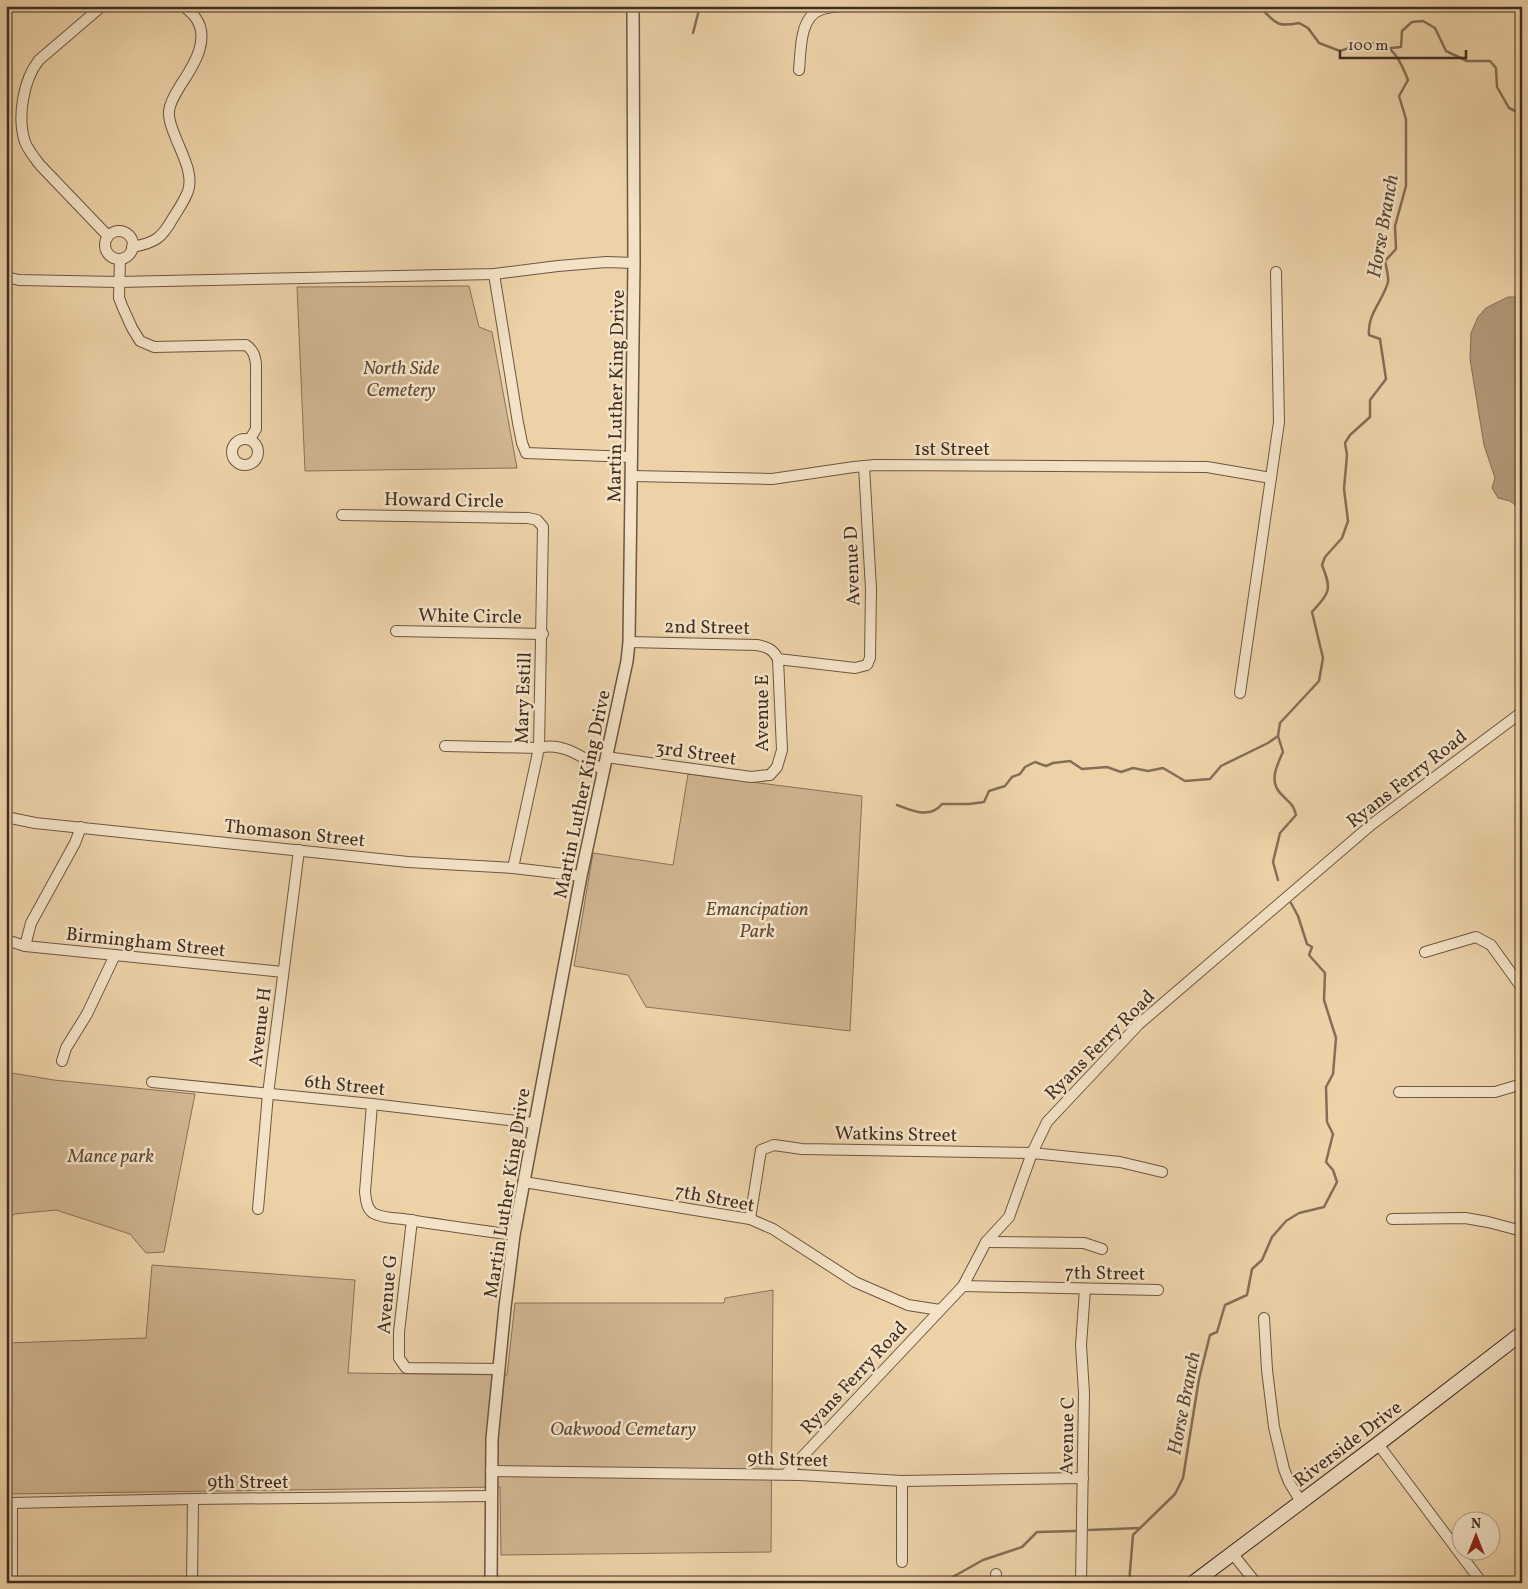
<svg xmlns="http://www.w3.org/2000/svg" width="1528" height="1589" viewBox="0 0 1528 1589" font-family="Vollkorn,serif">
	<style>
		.green { fill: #d0b691; stroke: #887258 }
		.water { fill: #b29a7a; stroke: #846f56 }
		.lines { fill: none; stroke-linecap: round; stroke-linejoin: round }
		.stream { stroke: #846f56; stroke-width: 2.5 }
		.minor-casing { stroke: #6b5742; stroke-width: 12 }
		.tertiary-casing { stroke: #6b5742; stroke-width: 14 }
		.secondary-casing { stroke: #402e20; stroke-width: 16 }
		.minor { stroke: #f3e2c6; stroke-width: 10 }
		.tertiary { stroke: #f3e2c6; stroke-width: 11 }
		.secondary { stroke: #f3e2c6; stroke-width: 14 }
		.labels { text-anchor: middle; stroke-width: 5; stroke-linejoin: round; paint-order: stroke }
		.park-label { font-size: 19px; font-style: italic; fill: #5d4937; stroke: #f3e2c6 }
		.street-label { font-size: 19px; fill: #402e20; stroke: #f3e2c6 }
		.water-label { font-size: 20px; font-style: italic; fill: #5c4936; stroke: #f3e2c6 }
	</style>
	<rect width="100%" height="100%" fill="#edd2a8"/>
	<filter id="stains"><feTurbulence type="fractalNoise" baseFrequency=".004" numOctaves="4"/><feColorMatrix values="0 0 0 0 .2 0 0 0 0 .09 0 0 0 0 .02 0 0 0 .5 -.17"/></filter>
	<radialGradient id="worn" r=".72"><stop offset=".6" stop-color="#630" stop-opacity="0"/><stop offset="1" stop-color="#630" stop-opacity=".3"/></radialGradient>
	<!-- green -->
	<g class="green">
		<polygon points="469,286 479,327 492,332 517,468 305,471 297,287"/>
		<polygon points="688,774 862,796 850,1031 646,1007 628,975 574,966 593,853 673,865"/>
		<polygon points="6,1072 54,1080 195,1094 164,1252 146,1253 130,1234 56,1210 14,1214 6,1226"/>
		<polygon points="152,1265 355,1280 348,1373 507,1375 515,1303 724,1303 725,1298 773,1290 771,1552 501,1555 500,1487 6,1494 7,1343 146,1338"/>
	</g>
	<!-- water -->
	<polygon class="water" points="1508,297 1522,297 1522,510 1510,501 1498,498 1492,488 1495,478 1484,445 1470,359 1471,333 1478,317 1486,308"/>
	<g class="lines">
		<!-- stream -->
		<g class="stream">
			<polyline points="1236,6 1241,6"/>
			<path d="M1258,6C1276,21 1273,28 1299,23L1308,28L1319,43L1340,51C1380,37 1392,39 1408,80L1399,96L1406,119V186L1395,226L1396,249L1385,261C1386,267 1389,276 1388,282C1383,301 1367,314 1369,335L1380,339L1386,379L1370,400V417L1350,435L1345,443L1347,455L1344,489L1348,521L1342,538L1325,557L1322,565C1332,590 1330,592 1312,612L1323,658L1319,681L1280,723L1278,736L1283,752C1276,767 1268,783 1283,796C1291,804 1293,804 1296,815L1280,833L1273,862L1278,880"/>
			<polyline points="693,33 700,6"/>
			<polyline points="1391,48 1401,47 1402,31 1412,22 1423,21 1435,28 1446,51 1467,61 1490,61 1496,68 1497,87 1509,108 1522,114"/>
			<path d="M897,805C912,811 930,819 942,804H969L984,802L989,791L1005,786L1012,777L1020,774L1025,767L1035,762L1046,766L1053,763L1070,761L1082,769L1107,767L1121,772L1133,768L1148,771L1163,768L1185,781L1210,779L1221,766L1268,743L1278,736"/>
			<polyline points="1089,1530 1140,1528"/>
			<polyline points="942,1583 983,1560 1022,1547 1037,1532 1075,1531"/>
			<polyline points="1129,1583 1133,1535 1175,1494 1183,1478 1199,1379 1210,1335 1217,1332 1225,1305 1247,1295 1252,1269 1262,1260 1272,1237 1286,1221 1299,1213 1324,1207 1337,1182 1333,1170 1326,1162 1333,1134 1327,1122 1326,1087 1333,1074 1336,1038 1324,1000 1325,973 1309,955 1312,947 1307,944 1298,916 1291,903"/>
		</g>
		<defs>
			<g id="minor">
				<path d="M102,6L39,60C23,80 17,118 25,142C28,150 34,157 40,165L108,236"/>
				<path d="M799,70C801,52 799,18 820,10C828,7 836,7 844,6"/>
				<circle cx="119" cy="245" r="14"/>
				<path d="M132,247C155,243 162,238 173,218C178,210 185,200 188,191C194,174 181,152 175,136C172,128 168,120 169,111C170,101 177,91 182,83C194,65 211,38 195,17C192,13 187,9 183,6"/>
				<path d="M120,259L119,298L123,308L132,328L140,341L154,347L246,345C253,350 255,355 256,364V429L250,439"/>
				<polyline points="494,274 518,423 522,443 526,453 632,457"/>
				<polyline points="6,277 19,280 118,282 494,274 558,266 606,262 634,263"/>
				<circle cx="245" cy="452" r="13"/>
				<polyline points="632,476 772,479 854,467 875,465 1207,467 1271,478"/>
				<polyline points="342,515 528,518 537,520 543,527 539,748 513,868"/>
				<polyline points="396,631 543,634"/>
				<path d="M629,642L757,645C767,647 773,649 778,659L855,668L867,665L870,658L871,589L864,466"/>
				<polyline points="1240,693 1279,422 1276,272"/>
				<path d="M445,746L539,748C562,741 584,758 603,770"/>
				<polyline points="606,757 751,777 770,775 777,767 782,750 778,659"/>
				<polyline points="6,817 35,823 408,862 513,868 581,876"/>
				<polyline points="6,940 25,946 45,948 283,972"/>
				<polyline points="25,946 31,923 75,843 81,827"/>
				<polyline points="1425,952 1476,937 1491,945 1522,988"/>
				<polyline points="62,1061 66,1048 87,1014 115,955"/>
				<polyline points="152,1082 372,1104 534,1123"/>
				<polyline points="1399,1092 1495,1092 1522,1084"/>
				<path d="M372,1104L365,1192C366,1199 366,1208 373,1213C381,1218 394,1218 403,1219C440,1225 477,1230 514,1235"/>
				<polyline points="524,1182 750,1219 773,1229 855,1282 908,1305 940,1310"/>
				<polyline points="258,1209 268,1094 299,850"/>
				<polyline points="750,1219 761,1150 774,1145 802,1149 1032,1153 1120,1162 1162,1172"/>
				<polyline points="1392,1219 1465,1218 1488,1222 1522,1231"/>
				<polyline points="412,1220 399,1332 399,1358 406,1368 499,1369"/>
				<polyline points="986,1242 1084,1243 1102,1249"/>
				<polyline points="1522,1250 1522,1261"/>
				<polyline points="963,1286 1158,1290"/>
				<polyline points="1264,1318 1267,1370 1274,1427 1284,1469 1289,1482 1301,1502"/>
				<polyline points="1378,1444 1482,1583"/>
				<polyline points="491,1471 800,1475 902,1481 1083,1478"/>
				<polyline points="786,1474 963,1286 986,1242 1009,1217 1032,1153 1047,1122 1139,1024 1371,825 1522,712"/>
				<polyline points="6,1500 12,1503 193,1499 491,1496"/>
				<polyline points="1232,1553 1256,1583"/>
				<polyline points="902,1562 902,1481"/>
				<polyline points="996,1574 996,1583"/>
				<polyline points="12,1583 12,1503"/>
				<polyline points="192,1583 193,1499"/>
				<polyline points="1081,1583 1084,1393 1081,1345 1085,1289"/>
			</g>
			<polyline id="tertiary" points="491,1583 492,1439 505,1307 514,1235 581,876 627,661 629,642 634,263 633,6"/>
			<polyline id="secondary" points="1193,1583 1378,1444 1522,1333"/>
		</defs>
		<!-- minor casing -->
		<use href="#minor" class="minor-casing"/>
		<!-- tertiary casing -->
		<use href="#tertiary" class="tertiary-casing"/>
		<!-- secondary casing -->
		<use href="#secondary" class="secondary-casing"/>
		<!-- minor -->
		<use href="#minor" class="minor"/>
		<!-- tertiary -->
		<use href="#tertiary" class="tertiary"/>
		<!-- secondary -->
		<use href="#secondary" class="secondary"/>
	</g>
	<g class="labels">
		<!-- park labels -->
		<g class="park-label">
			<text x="401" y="374">North Side<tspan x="401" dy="22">Cemetery</tspan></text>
			<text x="757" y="915">Emancipation<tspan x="757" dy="22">Park</tspan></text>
			<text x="111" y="1162">Mance park</text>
			<text x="623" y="1435">Oakwood Cemetary</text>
		</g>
		<!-- street labels -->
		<g class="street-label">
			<text transform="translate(615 396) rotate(-89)" y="7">Martin Luther King Drive</text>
			<text x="952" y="455">1st Street</text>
			<text transform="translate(444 499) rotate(1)" y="7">Howard Circle</text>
			<text transform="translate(851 566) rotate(-92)" y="7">Avenue D</text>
			<text transform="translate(470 615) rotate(1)" y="7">White Circle</text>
			<text transform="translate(707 626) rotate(1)" y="7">2nd Street</text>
			<text transform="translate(522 698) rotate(-88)" y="7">Mary Estill</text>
			<text transform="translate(761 713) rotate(-90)" y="7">Avenue E</text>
			<text transform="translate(696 752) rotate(8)" y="7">3rd Street</text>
			<text transform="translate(1406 778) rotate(-38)" y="7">Ryans Ferry Road</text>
			<text transform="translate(581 794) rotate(-78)" y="7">Martin Luther King Drive</text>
			<text transform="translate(295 832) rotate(6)" y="7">Thomason Street</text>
			<text transform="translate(146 941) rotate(6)" y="7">Birmingham Street</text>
			<text transform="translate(259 1027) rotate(-83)" y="7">Avenue H</text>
			<text transform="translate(1099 1044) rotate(-45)" y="7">Ryans Ferry Road</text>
			<text transform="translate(345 1084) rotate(6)" y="7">6th Street</text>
			<text transform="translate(896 1133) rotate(1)" y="7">Watkins Street</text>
			<text transform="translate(506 1193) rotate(-81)" y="7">Martin Luther King Drive</text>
			<text transform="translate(715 1197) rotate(11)" y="7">7th Street</text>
			<text transform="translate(1105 1272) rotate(1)" y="7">7th Street</text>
			<text transform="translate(386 1294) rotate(-85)" y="7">Avenue G</text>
			<text transform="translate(853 1377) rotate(-47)" y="7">Ryans Ferry Road</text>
			<text transform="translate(1066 1436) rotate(-89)" y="7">Avenue C</text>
			<text transform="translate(1347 1443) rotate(-37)" y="7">Riverside Drive</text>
			<text transform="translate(788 1458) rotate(2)" y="7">9th Street</text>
			<text x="248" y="1488">9th Street</text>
		</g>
		<!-- water labels -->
		<g class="water-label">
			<text transform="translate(1382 226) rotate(-80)" y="7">Horse Branch</text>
			<text transform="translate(1183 1403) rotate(-79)" y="7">Horse Branch</text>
		</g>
	</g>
	<!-- margin -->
	<rect width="1528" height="1589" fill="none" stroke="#edd2a8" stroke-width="25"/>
	<rect x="8" y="8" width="1513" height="1574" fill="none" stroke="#402e20" stroke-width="2.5"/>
	<rect x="12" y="12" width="1503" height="1564" fill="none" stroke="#402e20"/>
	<!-- north arrow -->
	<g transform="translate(1476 1536)"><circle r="24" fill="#f3e2c6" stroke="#ab9a84"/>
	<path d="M0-4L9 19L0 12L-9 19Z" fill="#8f2418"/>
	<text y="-8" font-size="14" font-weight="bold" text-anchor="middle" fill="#402e20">N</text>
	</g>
	<!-- scale -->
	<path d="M1340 50v8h126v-8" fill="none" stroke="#402e20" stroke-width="2.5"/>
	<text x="1348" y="50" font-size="15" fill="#402e20" stroke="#f3e2c6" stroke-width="4" paint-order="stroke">100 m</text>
	<rect width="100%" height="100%" filter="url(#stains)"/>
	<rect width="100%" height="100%" fill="url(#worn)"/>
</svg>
